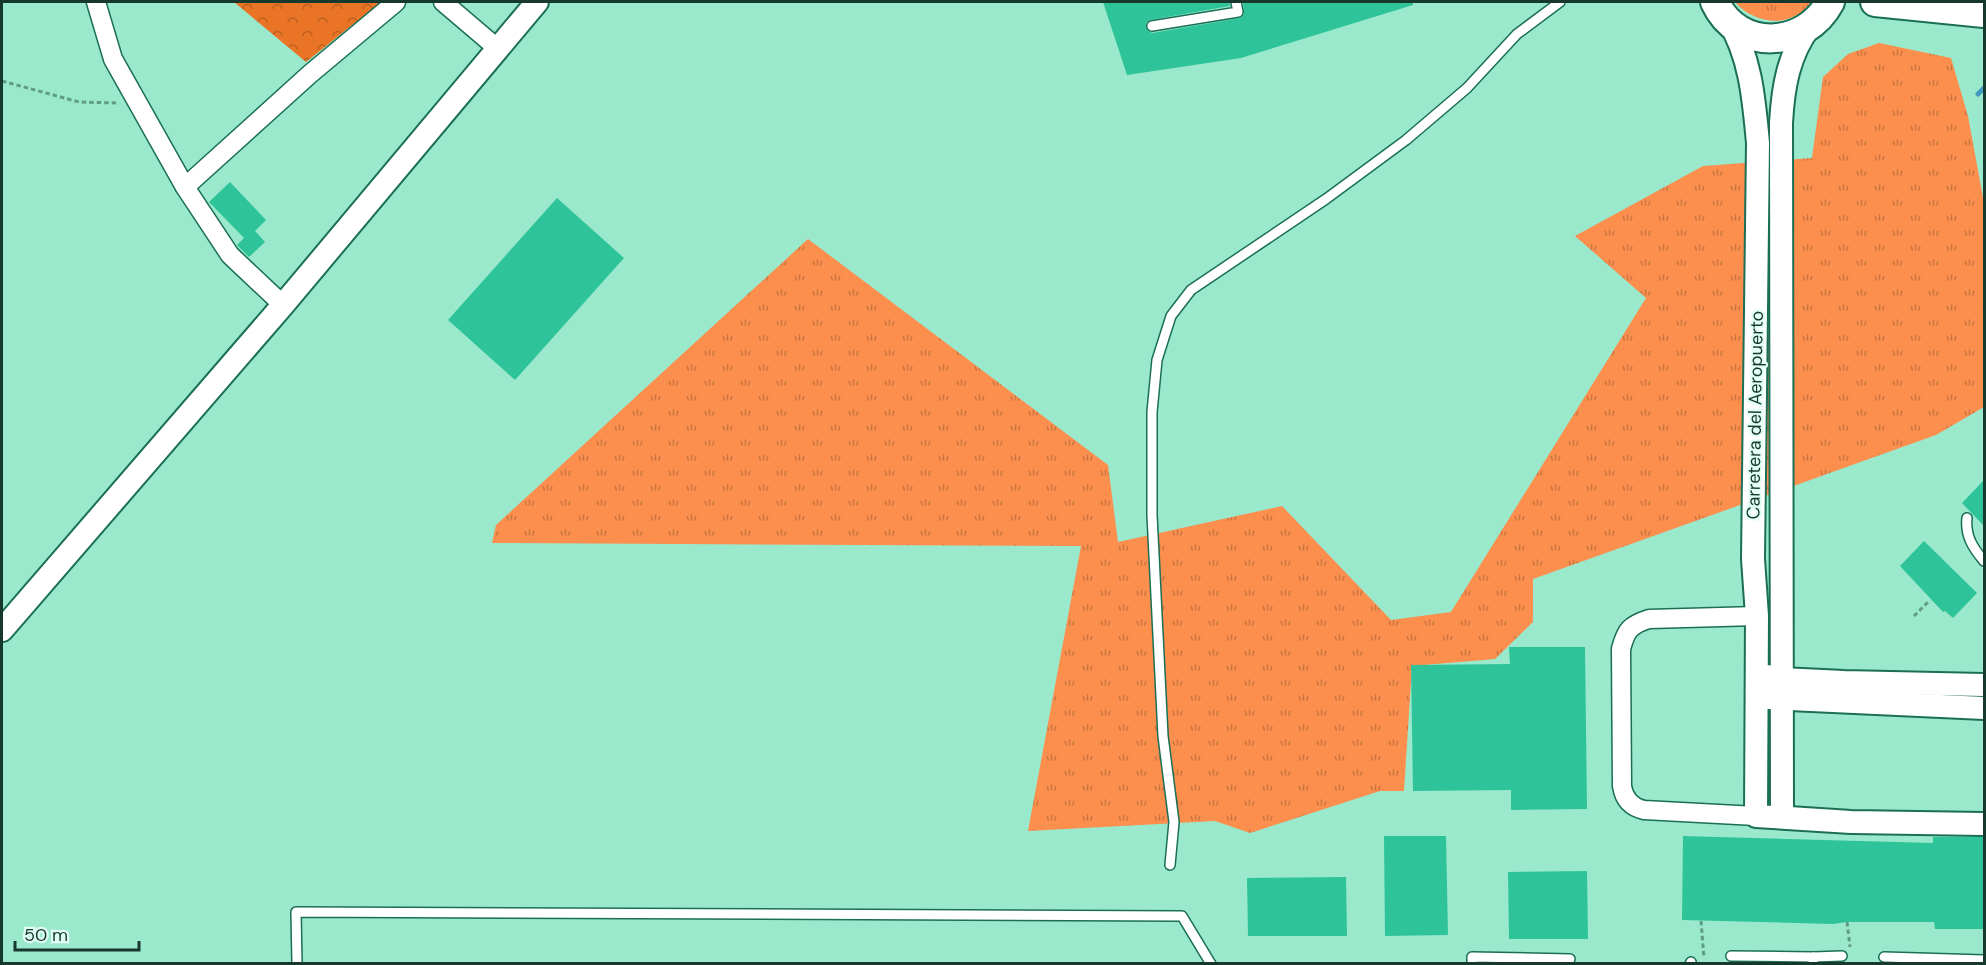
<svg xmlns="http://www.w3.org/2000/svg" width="1986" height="965" viewBox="0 0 1986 965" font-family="'DM Sans',sans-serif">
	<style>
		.grass { fill: url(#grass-tufts) }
		.forest { fill: url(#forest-crowns) }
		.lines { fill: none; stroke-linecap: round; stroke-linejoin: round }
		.stream { stroke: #419bc1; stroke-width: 5 }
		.building { fill: #2fc39a }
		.service-casing { stroke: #1a6f56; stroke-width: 12 }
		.minor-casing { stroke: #1a6f56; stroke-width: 21 }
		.tertiary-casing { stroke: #1a6f56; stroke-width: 26 }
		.primary-casing { stroke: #1a6f56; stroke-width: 32 }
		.path { stroke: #619c86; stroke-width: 3; stroke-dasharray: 4.5 3; stroke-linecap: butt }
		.service { stroke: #fff; stroke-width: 9 }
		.minor { stroke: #fff; stroke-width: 18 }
		.tertiary { stroke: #fff; stroke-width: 22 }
		.primary { stroke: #fff; stroke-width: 28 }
		.labels { text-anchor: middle; stroke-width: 4.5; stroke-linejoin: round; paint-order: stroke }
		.street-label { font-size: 18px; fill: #17382d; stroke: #e1fff3 }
	</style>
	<defs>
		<pattern id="grass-tufts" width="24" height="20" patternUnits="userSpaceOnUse" patternTransform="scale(1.5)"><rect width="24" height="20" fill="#fc8e4e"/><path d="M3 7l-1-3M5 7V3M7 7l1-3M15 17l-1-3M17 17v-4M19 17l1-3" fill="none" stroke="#cb7541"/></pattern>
		<pattern id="forest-crowns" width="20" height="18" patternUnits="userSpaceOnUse" patternTransform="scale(1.5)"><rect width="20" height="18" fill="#ea7425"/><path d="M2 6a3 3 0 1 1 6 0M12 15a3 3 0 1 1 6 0" fill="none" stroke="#bd6020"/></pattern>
	</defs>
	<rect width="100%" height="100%" fill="#9ae9cc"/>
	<!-- grass -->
	<g class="grass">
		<path d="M1735,2H1811C1792,29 1755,25 1735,2Z"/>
		<polygon points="1879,43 1951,58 1968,116 1984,203 1984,407 1936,435 1533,579 1533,622 1495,659 1412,666 1404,791 1380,791 1250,833 1215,821 1028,831 1081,546 492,543 496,525 808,239 1108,465 1118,542 1282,506 1391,620 1451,612 1646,298 1575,236 1703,166 1812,158 1823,77 1848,54"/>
	</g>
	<!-- forest -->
	<polygon class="forest" points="234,2 381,2 306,62"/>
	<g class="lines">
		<!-- stream -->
		<polyline class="stream" points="1978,94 1984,88"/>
	</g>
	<!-- building -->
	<g class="building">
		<polygon points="1103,2 1229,2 1230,6 1150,20 1146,23 1146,28 1152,33 1240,18 1244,14 1243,2 1413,2 1413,5 1241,58 1127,75"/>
		<polygon points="230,182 266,220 255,231 265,242 249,257 237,245 244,238 209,202"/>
		<polygon points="557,198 624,258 515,380 448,320"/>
		<polygon points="1984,480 1984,526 1962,503"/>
		<polygon points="1924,541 1977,593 1953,618 1945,611 1943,612 1900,566"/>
		<polygon points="1509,647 1585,647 1587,809 1511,810 1511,790 1413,791 1411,665 1510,664"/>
		<polygon points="1384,836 1446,836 1448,935 1385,936"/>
		<polygon points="1683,836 1933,843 1933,837 1984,837 1984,929 1935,929 1934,922 1847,922 1833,924 1682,920"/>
		<polygon points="1587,871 1588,939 1509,939 1508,872"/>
		<polygon points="1346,877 1347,936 1248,936 1247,878"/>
	</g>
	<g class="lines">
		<defs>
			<g id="service">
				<polyline points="1152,26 1238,12 1236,2"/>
				<path d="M1967,518C1965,536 1973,548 1984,561"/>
				<polyline points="1170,865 1174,822 1163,736 1152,515 1152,412 1157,360 1171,316 1191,290 1326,199 1406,140 1467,88 1517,34 1560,2"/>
				<polyline points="1731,956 1813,957 1813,964"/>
				<polyline points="1813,957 1842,956"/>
				<polyline points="1884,957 1984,960"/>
				<polyline points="297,964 296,912 1182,916 1211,964"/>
				<polyline points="1472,964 1472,957 1570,959"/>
				<polyline points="1690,964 1691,962"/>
			</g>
			<g id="minor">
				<polyline points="96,2 113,59 185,187 230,255 283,305"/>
				<polyline points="443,2 497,48"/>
				<polyline points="185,187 310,74 396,2"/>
				<path d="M1756,816L1644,810C1631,807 1624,799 1622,786L1621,649C1626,630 1630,625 1649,619L1757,616"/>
			</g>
			<g id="tertiary">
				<path d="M1728,20C1751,57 1754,101 1758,143L1753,559L1757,616L1756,816L1851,822L1984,824"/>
				<polyline points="2,630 283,305 537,2"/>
				<polyline points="1767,676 1781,679 1844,682 1984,685"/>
				<polyline points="1768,698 1984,708"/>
				<path d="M1782,817L1781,123C1783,88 1788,55 1810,26"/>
			</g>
			<g id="primary">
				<path d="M1715,2C1738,52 1805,49 1830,2"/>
				<polyline points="1875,2 1984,13"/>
			</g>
		</defs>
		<!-- service casing -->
		<use href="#service" class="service-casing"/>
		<!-- minor casing -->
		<use href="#minor" class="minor-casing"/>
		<!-- tertiary casing -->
		<use href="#tertiary" class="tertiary-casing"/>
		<!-- primary casing -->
		<use href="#primary" class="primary-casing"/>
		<!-- path -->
		<g class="path">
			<polyline points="2,81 79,102 118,103"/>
			<polyline points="1914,616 1930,600"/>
			<polyline points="1701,921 1704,958"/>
			<polyline points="1847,922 1850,947"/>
		</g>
		<!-- service -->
		<use href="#service" class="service"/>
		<!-- minor -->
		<use href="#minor" class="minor"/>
		<!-- tertiary -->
		<use href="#tertiary" class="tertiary"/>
		<!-- primary -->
		<use href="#primary" class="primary"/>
	</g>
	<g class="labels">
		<!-- street labels -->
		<g class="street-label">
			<text transform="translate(1755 415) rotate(-89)" y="6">Carretera del Aeropuerto</text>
		</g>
	</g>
	<!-- border -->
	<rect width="1986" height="965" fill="none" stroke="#17382d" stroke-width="6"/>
	<!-- scale -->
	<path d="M15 941v9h124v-9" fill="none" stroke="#17382d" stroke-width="3"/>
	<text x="24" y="941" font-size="18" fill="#17382d" stroke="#e1fff3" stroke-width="4.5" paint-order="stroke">50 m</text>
</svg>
